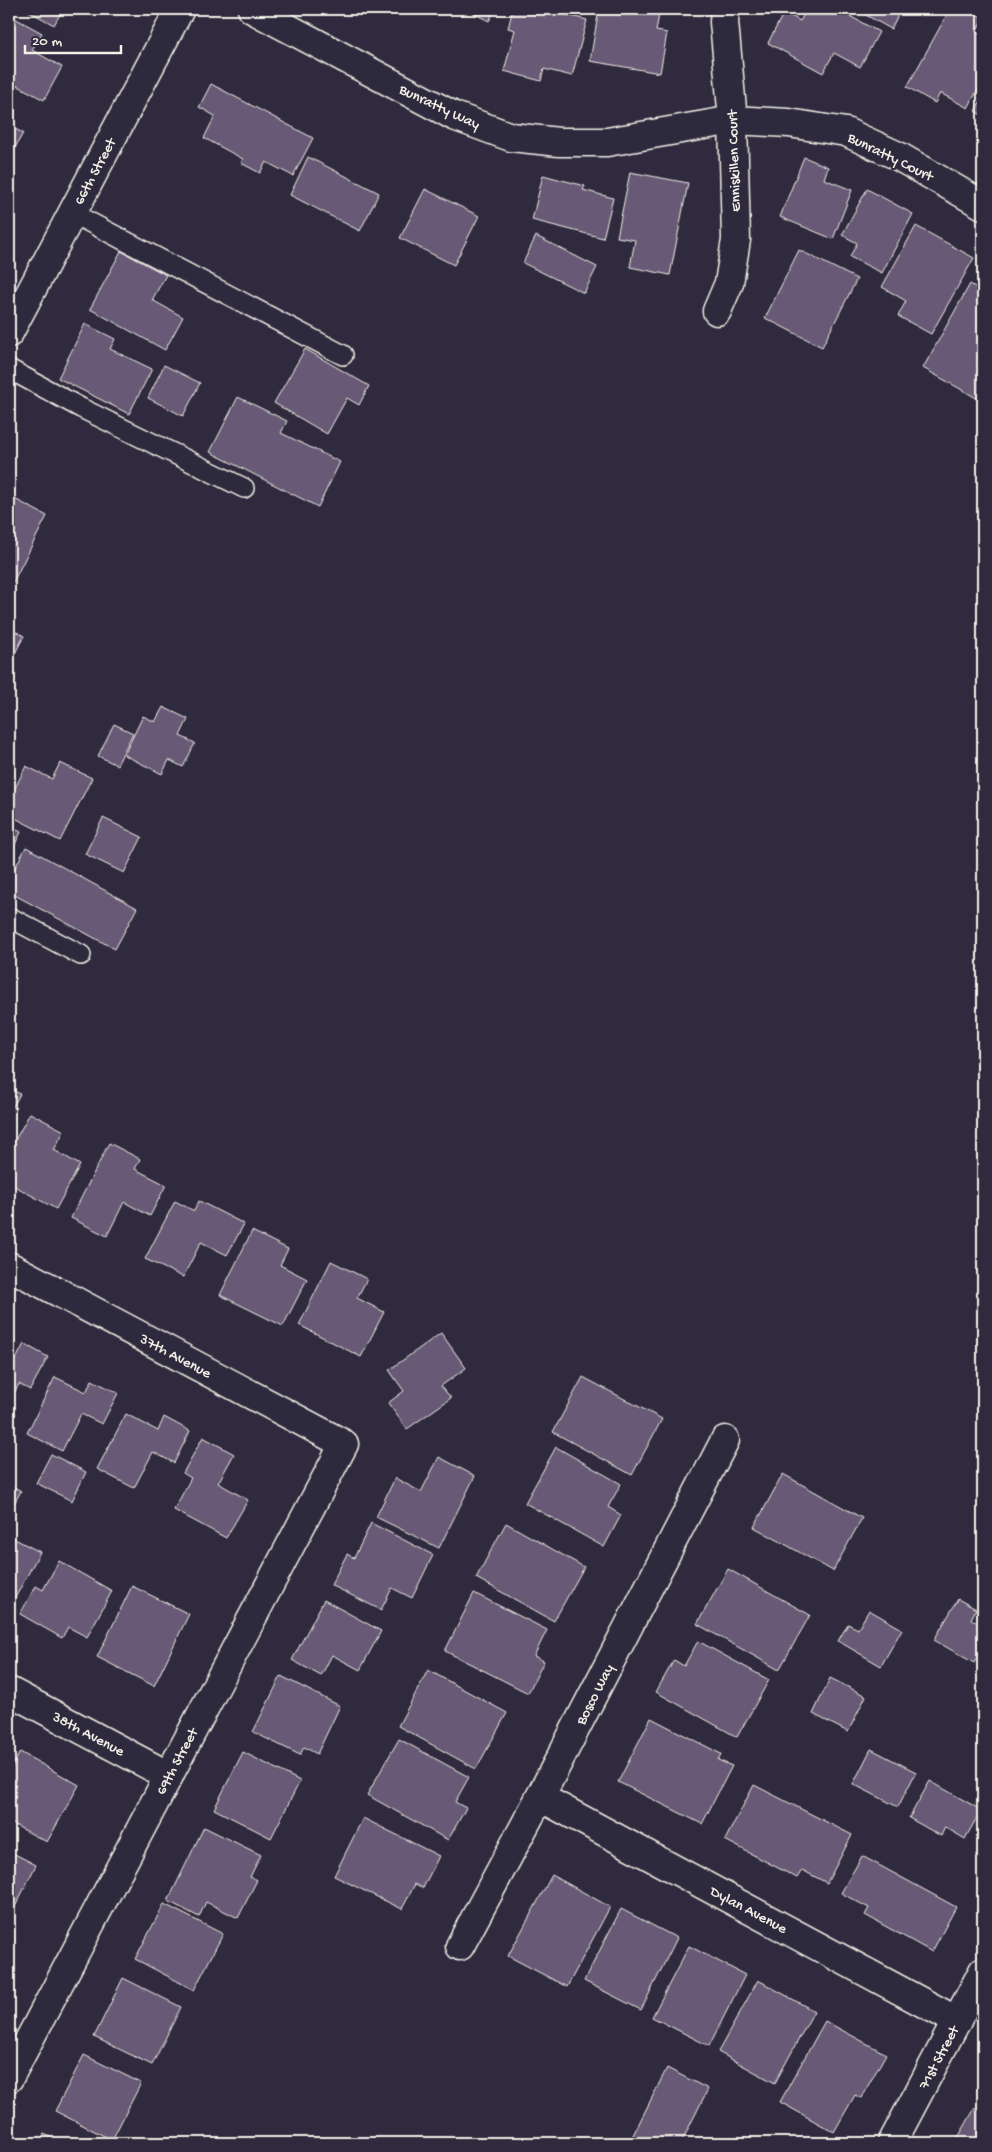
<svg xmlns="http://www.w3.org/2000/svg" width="992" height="2152" viewBox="0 0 992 2152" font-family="'Gochi Hand',sans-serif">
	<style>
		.building { fill: #685a76; stroke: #f4f1e8 }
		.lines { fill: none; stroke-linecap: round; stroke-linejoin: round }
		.service-casing { stroke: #f4f1e8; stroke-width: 22 }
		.minor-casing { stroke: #f4f1e8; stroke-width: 31 }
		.service { stroke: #2f2a3d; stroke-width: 19 }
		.minor { stroke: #2f2a3d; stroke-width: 28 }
		.labels { text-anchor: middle; stroke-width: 4; stroke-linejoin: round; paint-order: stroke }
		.street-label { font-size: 15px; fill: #f4f1e8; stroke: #2f2a3d }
	</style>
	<rect width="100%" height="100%" fill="#2f2a3d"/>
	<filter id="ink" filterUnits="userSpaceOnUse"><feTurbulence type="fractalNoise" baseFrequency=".02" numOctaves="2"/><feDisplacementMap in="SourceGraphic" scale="10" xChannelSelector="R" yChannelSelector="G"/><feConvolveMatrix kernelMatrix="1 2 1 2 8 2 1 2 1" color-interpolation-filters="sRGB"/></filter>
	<g filter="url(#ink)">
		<!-- building -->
		<g class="building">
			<polygon points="25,9 63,9 54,25"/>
			<polygon points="465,9 495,9 489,21"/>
			<polygon points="513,9 543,9 587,20 572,76 544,69 541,81 504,71 515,30 508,28"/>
			<polygon points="599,9 660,9 656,31 667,33 660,73 590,61"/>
			<polygon points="807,9 837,9 879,32 860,67 834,53 823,73 768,43 784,12 800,21"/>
			<polygon points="855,9 901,9 891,29"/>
			<polygon points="950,9 966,9 983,18 976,32 983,36 983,80 968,108 940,93 935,103 907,87"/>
			<polygon points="9,15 42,33 32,50 62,67 44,100 9,81"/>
			<polygon points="211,84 313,138 293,176 266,162 260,173 241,163 243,159 204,138 215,116 199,107"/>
			<polygon points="983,96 983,116 975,111"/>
			<polygon points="9,126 23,133 9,159"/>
			<polygon points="308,157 379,193 360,231 290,195"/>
			<polygon points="804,157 828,167 824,179 852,190 833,239 780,217"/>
			<polygon points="630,172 688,183 670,275 630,267 635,240 617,237"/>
			<polygon points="543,175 585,186 583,190 613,198 603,238 532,220"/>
			<polygon points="425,189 479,216 454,265 400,238"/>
			<polygon points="867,189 913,214 882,273 850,257 857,243 842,235"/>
			<polygon points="916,226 974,258 931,334 898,316 906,301 882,287"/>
			<polygon points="536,236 597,267 584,293 523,263"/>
			<polygon points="799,250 857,279 822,347 765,318"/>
			<polygon points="121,251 166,275 152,300 183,317 165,350 90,309"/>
			<polygon points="970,284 983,292 983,394 980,400 923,368"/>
			<polygon points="85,324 115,339 110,349 152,369 129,414 58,378"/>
			<polygon points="305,349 369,386 359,405 347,398 327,434 274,403"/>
			<polygon points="164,365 200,383 183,416 148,398"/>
			<polygon points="238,397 287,421 281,433 340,462 318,507 210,452"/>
			<polygon points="9,496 47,516 11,586 9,585"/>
			<polygon points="9,628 24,636 12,659 9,657"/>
			<polygon points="163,707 188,719 180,736 195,743 183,767 169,760 162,774 124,755 143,716 155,722"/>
			<polygon points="114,724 133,733 117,765 98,756"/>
			<polygon points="60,763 92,778 60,841 9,815 9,800 26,766 52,779"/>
			<polygon points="103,818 142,837 124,873 85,854"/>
			<polygon points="9,826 21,832 10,855 9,854"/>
			<polygon points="26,847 137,908 115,949 9,892 9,879"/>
			<polygon points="9,1088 20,1094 9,1114"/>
			<polygon points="30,1113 64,1131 54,1150 80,1165 56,1209 9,1183 9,1151"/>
			<polygon points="109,1143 140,1159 135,1169 166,1185 150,1216 124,1202 107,1236 71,1218"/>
			<polygon points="175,1201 194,1211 199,1201 244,1224 227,1255 201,1242 183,1277 145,1259"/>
			<polygon points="252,1231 288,1249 280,1265 307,1279 283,1326 220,1295"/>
			<polygon points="331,1261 367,1279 357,1298 384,1312 361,1357 299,1325"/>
			<polygon points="441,1333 466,1368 441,1386 451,1398 407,1429 388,1403 404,1391 389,1370"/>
			<polygon points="24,1344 48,1357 30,1390 19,1384 9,1403 9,1355 16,1359"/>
			<polygon points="55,1377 86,1392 92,1380 118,1393 102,1424 81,1414 62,1451 27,1433"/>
			<polygon points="583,1377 662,1419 632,1475 553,1432"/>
			<polygon points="126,1414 158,1431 164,1417 190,1431 174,1463 153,1452 134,1488 97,1469"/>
			<polygon points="203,1437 234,1454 218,1483 248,1500 226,1538 174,1510 191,1478 183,1473"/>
			<polygon points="556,1447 621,1484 608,1507 621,1515 604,1547 525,1503"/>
			<polygon points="51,1454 86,1472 72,1501 36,1483"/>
			<polygon points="439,1457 475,1476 439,1548 376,1517 395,1478 421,1492"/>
			<polygon points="783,1474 862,1518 833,1571 754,1527"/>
			<polygon points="9,1484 21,1491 9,1513"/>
			<polygon points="371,1523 433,1555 412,1598 392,1588 381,1610 331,1585 347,1554 354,1558"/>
			<polygon points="506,1523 584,1567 554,1621 476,1578"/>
			<polygon points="9,1536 40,1552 15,1598 9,1594"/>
			<polygon points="59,1561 112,1591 87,1637 68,1627 62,1638 20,1614 36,1586 43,1590"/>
			<polygon points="728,1569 810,1615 779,1670 697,1624"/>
			<polygon points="132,1586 189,1614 154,1686 97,1657"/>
			<polygon points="474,1593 547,1630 534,1656 544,1661 528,1693 445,1651"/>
			<polygon points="958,1599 976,1609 971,1619 983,1626 983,1646 974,1663 934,1640"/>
			<polygon points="324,1600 381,1631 360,1670 332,1655 321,1676 292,1660"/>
			<polygon points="869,1610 902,1629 881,1666 838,1641 848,1624 858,1629"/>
			<polygon points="698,1641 769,1680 737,1737 656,1692 674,1660 684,1666"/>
			<polygon points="428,1670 507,1713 476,1769 398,1726"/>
			<polygon points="281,1676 340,1706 317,1754 304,1747 300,1755 253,1732"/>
			<polygon points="830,1678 866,1696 848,1732 813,1714"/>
			<polygon points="651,1718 721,1754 718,1760 732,1766 702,1824 618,1782"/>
			<polygon points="399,1739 469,1777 455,1802 466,1808 448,1840 367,1795"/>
			<polygon points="871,1749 916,1772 898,1807 853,1784"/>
			<polygon points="20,1752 79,1785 47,1842 9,1822 9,1773"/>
			<polygon points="243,1752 300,1781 271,1838 214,1809"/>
			<polygon points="930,1781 981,1810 965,1839 945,1827 941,1836 909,1818"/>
			<polygon points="754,1785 852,1835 827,1883 802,1870 797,1878 725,1840"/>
			<polygon points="363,1818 439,1856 423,1888 415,1884 402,1909 334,1876"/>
			<polygon points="204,1827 261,1855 250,1877 257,1880 238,1918 206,1902 199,1917 168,1901"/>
			<polygon points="9,1851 36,1865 9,1919"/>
			<polygon points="862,1856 956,1907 932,1952 865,1915 869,1908 841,1893"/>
			<polygon points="552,1875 610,1907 567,1987 508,1956"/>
			<polygon points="164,1904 223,1934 194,1990 135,1959"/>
			<polygon points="621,1909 677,1938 641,2010 584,1981"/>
			<polygon points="689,1946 745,1975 709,2046 652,2017"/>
			<polygon points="123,1978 181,2007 152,2065 94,2037"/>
			<polygon points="758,1980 814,2011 775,2083 718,2052"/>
			<polygon points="825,2021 886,2054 861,2098 855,2095 834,2132 780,2102"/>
			<polygon points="84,2055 141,2083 112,2140 55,2111"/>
			<polygon points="667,2068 708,2089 681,2143 629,2143"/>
			<polygon points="975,2108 983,2113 983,2143 955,2143"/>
			<polygon points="44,2134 63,2143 39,2143"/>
		</g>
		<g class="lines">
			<defs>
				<g id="service">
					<polyline points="72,213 343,355"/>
					<polyline points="9,369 81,408 244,488"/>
					<polyline points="9,917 81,955"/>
				</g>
				<g id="minor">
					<polyline points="252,9 454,116 511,137 559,142 607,142 733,120 789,123 846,132 898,156 983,205"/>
					<polyline points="717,311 729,283 736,240 733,120 724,22 725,9"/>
					<polyline points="9,333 180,9"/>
					<polyline points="9,1266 344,1444 9,2078"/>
					<polyline points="9,1691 169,1776"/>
					<polyline points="540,1797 957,2021"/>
					<polyline points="460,1946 540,1797 725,1440"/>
					<polyline points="892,2143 983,1971"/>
				</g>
			</defs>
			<!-- service casing -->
			<use href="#service" class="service-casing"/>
			<!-- minor casing -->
			<use href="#minor" class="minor-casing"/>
			<!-- service -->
			<use href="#service" class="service"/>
			<!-- minor -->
			<use href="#minor" class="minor"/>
		</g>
	</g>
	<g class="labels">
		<!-- street labels -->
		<g class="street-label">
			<text transform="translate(440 106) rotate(25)" y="5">Bunratty Way</text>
			<text transform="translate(891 156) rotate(26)" y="5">Bunratty Court</text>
			<text transform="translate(733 161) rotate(-92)" y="5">Enniskillen Court</text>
			<text transform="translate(94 171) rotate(-62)" y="5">66th Street</text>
			<text transform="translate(176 1355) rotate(28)" y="5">37th Avenue</text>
			<text transform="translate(594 1694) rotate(-63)" y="5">Bosco Way</text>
			<text transform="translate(89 1733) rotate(28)" y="5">38th Avenue</text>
			<text transform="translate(176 1761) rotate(-62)" y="5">69th Street</text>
			<text transform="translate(749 1909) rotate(28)" y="5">Dylan Avenue</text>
			<text transform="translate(938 2057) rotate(-62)" y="5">71st Street</text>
		</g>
	</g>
	<!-- margin -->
	<rect width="992" height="2152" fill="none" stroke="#2f2a3d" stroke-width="30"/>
	<rect x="15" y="15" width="962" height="2122" fill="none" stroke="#f4f1e8" stroke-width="2" filter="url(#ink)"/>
	<!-- scale -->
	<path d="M25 45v8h96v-8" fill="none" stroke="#f4f1e8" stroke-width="2.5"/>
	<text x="32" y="45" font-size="15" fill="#f4f1e8" stroke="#2f2a3d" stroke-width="4" paint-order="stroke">20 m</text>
</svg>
